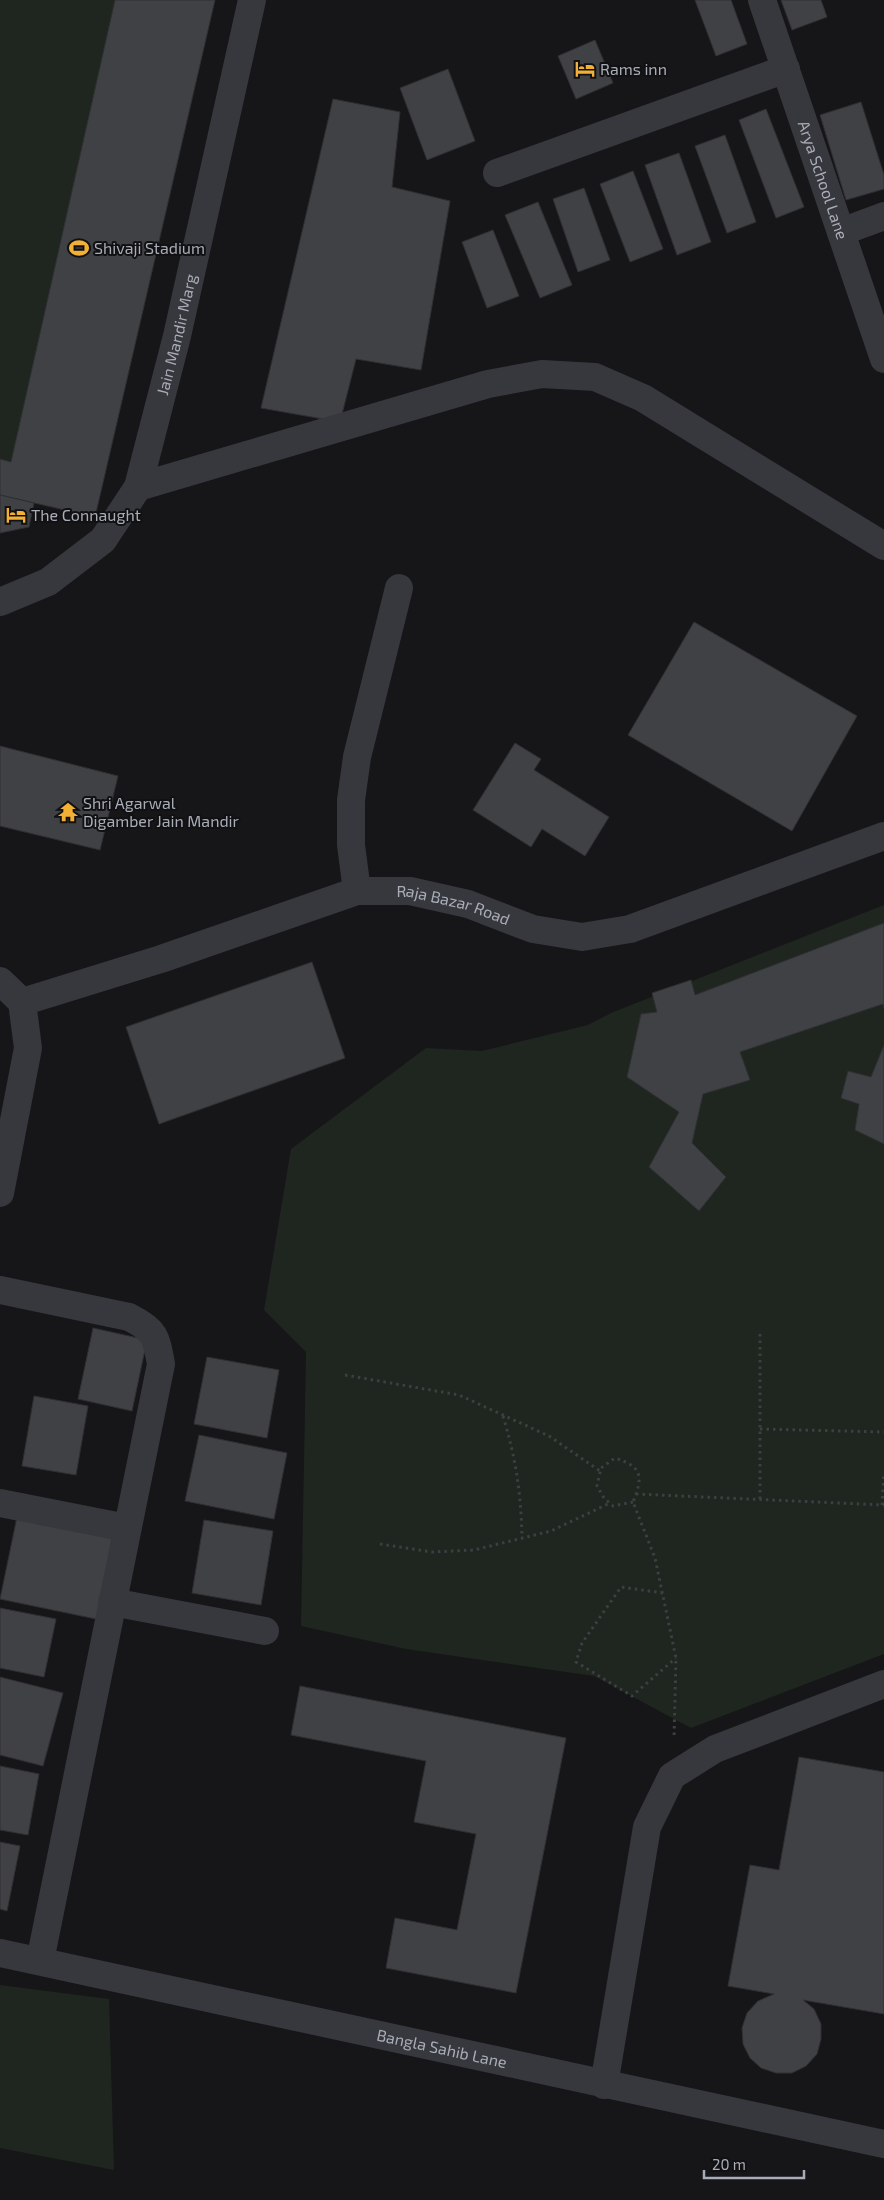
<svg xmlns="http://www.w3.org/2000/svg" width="884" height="2200" viewBox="0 0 884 2200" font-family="'Exo 2',sans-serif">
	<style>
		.green { fill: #1e261f }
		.building { fill: #404145; stroke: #303034 }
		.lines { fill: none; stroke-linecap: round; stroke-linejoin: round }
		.path { stroke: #3d3f44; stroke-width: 3; stroke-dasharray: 2.5 4; stroke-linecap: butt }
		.minor { stroke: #37383d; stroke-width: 28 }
		.labels { text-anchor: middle; stroke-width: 4; stroke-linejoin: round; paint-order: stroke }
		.poi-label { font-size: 16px; fill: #a8adb8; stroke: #111113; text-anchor: start }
		.street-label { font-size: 16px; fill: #a8adb8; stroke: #111113 }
	</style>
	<rect width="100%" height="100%" fill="#161618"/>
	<!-- green -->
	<g class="green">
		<polygon points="0,0 215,0 95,517 0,495"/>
		<polygon points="884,905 884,1654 691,1728 594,1676 406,1649 301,1626 306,1352 264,1310 291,1149 426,1048 482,1051 588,1025 611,1013"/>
		<polygon points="0,1985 109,1999 114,2170 0,2148"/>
	</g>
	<!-- building -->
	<g class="building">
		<polygon points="115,0 215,0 95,517 0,495 0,459 11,462"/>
		<polygon points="695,0 731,0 747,44 716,56"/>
		<polygon points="781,0 821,0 827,17 792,30"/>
		<polygon points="595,40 613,83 576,99 558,56"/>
		<polygon points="448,69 475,141 427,160 400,88"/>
		<polygon points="333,99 400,112 392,187 450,201 421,370 356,359 340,422 261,408"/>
		<polygon points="861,102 884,175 884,189 846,200 820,115"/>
		<polygon points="766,109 804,207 776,218 739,120"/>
		<polygon points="725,135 756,222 727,233 695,146"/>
		<polygon points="679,153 711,242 677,255 645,165"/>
		<polygon points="633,171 663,249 630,262 600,184"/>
		<polygon points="584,188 610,260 578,272 553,199"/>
		<polygon points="538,202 572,285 540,298 505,215"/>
		<polygon points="493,230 519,296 487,308 462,242"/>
		<polygon points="0,495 34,503 29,527 0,533"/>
		<polygon points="694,622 857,716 792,831 628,735"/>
		<polygon points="515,743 541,759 534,770 609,817 585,856 542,829 531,847 473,810"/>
		<polygon points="0,746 118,776 100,850 0,826"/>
		<polygon points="884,923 884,1008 883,1004 740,1052 750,1080 703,1094 692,1143 726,1177 699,1211 649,1167 679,1112 627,1077 641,1014 657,1012 652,993 691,980 695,995"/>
		<polygon points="312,962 345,1058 159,1124 126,1027"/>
		<polygon points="884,1045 884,1144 855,1130 859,1104 841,1098 848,1071 871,1077"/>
		<polygon points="93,1328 147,1340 132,1411 78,1399"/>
		<polygon points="207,1357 279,1370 267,1438 194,1424"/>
		<polygon points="34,1396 88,1406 76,1475 22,1466"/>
		<polygon points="199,1435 287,1453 274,1519 185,1501"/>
		<polygon points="17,1517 113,1537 96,1619 0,1599"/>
		<polygon points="204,1520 273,1531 261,1605 192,1593"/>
		<polygon points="0,1608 56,1619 44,1677 0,1668"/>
		<polygon points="0,1677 63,1693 43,1766 0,1755"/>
		<polygon points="300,1686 566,1738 516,1993 386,1968 395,1918 457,1930 476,1834 414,1822 426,1761 291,1735"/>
		<polygon points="799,1757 884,1772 884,2014 803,2000 814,2009 821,2024 821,2039 817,2054 806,2066 792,2073 776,2073 761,2068 750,2058 743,2044 742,2028 747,2013 758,2001 774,1994 728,1986 750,1865 779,1870"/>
		<polygon points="0,1766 39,1774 28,1835 0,1830"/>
		<polygon points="0,1842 20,1846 7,1911 0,1909"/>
	</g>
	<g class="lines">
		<!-- path -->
		<g class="path">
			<polyline points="345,1375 459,1395 549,1436 600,1471"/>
			<path d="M503,1416C516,1459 521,1493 522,1538"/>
			<polyline points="760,1429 884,1432"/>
			<polyline points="636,1494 884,1505"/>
			<polyline points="760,1499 760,1332"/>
			<path d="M633,1502L613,1506L604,1498L597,1486L601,1468L615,1458C643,1467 643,1477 633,1502L655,1558L676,1658L674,1738"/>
			<polyline points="882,1505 884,1473"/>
			<polyline points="380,1544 432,1552 474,1550 551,1531 610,1503"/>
			<polyline points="663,1593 621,1587 582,1643 576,1662 632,1696 676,1658"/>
		</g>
		<!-- minor -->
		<g class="minor">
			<path id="s1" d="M762,0L884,359"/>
			<polyline points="497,173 786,69"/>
			<polyline points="841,232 884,216"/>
			<polyline points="138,487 488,384 542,374 595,377 643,398 884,546"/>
			<path id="s2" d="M0,602L48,582L103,540L138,487L177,336L252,0"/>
			<polyline points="357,891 351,845 351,800 357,757 399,588"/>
			<polyline points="0,981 22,1002 28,1048 0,1193"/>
			<path id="s3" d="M22,1002L161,959L357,891H410L468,904L533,929L582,937L630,929L884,836"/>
			<path d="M0,1290L129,1317C155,1330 156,1336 161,1364L40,1961"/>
			<polyline points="0,1503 127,1528"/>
			<polyline points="112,1602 265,1631"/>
			<path id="s4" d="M0,1953L884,2144"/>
			<polyline points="604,2085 647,1827 672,1776 715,1749 884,1684"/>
		</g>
	</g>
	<!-- icons -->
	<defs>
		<symbol id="hotel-bare" viewBox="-9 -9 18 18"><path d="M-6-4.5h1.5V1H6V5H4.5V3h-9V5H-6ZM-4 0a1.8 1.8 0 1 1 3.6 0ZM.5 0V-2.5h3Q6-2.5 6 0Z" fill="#f2b134" stroke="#111113" stroke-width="2.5" paint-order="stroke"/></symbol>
		<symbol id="stadium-bare" viewBox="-9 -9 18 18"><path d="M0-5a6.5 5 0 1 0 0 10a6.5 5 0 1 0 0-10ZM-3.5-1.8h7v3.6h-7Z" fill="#f2b134" stroke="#111113" stroke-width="2.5" paint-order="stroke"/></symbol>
		<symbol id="temple-bare" viewBox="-9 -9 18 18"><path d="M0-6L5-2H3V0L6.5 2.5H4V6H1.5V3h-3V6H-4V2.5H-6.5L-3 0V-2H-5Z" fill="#f2b134" stroke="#111113" stroke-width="2.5" paint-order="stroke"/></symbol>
	</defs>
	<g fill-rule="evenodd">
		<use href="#hotel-bare" x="571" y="55" width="28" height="28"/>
		<use href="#stadium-bare" x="65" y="234" width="28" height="28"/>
		<use href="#hotel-bare" x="2" y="501" width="28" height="28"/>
		<use href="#temple-bare" x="54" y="798" width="28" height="28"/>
	</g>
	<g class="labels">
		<!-- poi labels -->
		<g class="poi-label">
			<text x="600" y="75">Rams inn</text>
			<text x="94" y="254">Shivaji Stadium</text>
			<text x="31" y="521">The Connaught</text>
			<text x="83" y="809">Shri Agarwal<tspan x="83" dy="18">Digamber Jain Mandir</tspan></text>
		</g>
		<!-- street labels -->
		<g class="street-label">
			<text dy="6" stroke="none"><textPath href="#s1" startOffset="190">Arya School Lane</textPath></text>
			<text dy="6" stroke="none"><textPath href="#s2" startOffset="342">Jain Mandir Marg</textPath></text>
			<text dy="6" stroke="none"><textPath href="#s3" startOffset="451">Raja Bazar Road</textPath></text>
			<text dy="6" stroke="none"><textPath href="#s4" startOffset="452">Bangla Sahib Lane</textPath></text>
		</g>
	</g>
	<!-- scale -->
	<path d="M704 2170v8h100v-8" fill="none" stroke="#a8adb8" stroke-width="2.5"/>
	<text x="712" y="2170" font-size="15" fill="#a8adb8" stroke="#111113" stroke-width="4" paint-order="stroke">20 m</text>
</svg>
